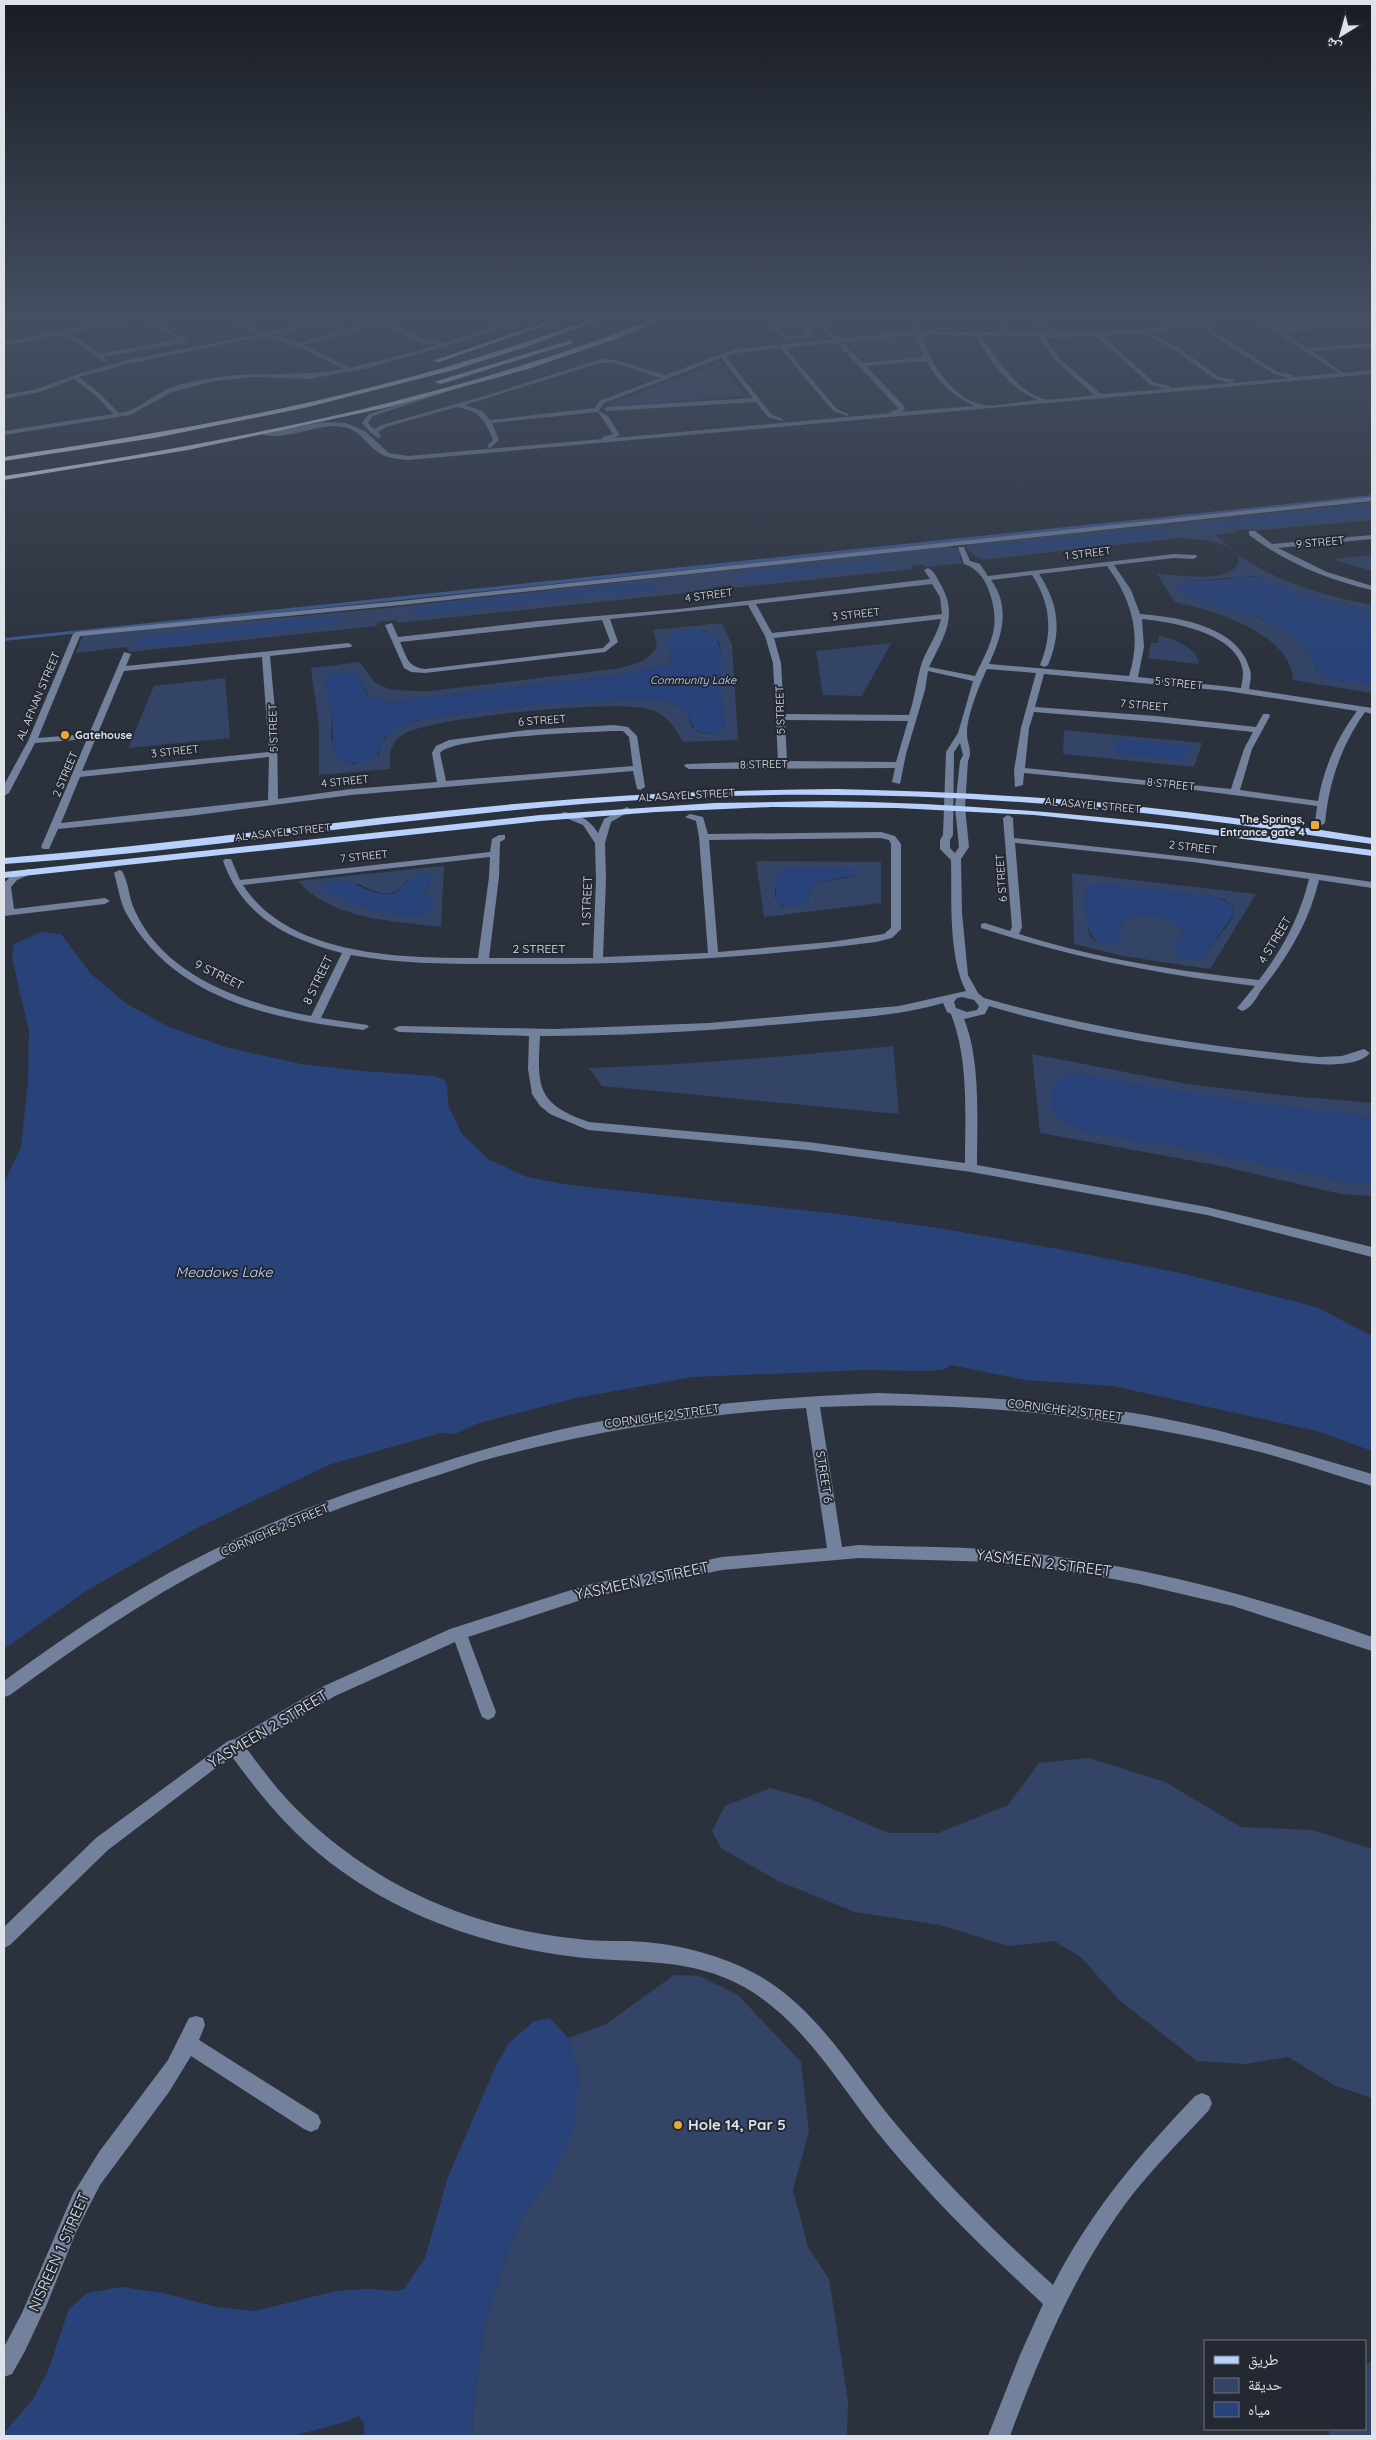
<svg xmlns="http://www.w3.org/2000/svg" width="1376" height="2440" viewBox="0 0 1376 2440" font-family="Quicksand,'Noto Naskh Arabic',sans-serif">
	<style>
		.green { fill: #346; fill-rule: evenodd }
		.forest { fill: #3d5992 }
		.water { fill: #29437a }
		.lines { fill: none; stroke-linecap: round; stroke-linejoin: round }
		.minor { fill: #73819c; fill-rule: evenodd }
		.major { fill: #b8d0fc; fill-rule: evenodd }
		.highway { fill: #e7eefc; fill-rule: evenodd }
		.poi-dot { fill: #eca93b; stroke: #232832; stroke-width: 2 }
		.labels { text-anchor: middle; stroke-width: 4; stroke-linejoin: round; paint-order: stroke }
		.far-street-label { font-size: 11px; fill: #dee2e9; stroke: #232832 }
		.far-water-label { font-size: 11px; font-style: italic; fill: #cadcfe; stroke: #232832 }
		.far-poi-label { font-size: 11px; font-weight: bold; fill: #dee2e9; stroke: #232832; text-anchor: start }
		.street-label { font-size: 12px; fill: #dee2e9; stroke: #232832 }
		.water-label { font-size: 14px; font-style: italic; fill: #cadcfe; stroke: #232832 }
		.near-street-label { font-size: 15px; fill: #dee2e9; stroke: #232832 }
		.near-poi-label { font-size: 15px; font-weight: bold; fill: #dee2e9; stroke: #232832; text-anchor: start }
	</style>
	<rect width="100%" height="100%" fill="#2c323d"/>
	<!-- green -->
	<g class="green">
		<polygon points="1264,320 1348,320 1345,323 1278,328"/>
		<polygon points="915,335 922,359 866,362 847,342"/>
		<polygon points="720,363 743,395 614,407 611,403"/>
		<path d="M1372,502V520L1250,531L1246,529L1235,530L1238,532L1216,535C1227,544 1237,555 1249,562C1286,585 1330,597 1372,605V612L1308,595L1254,576L1186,581L1181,593C1194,603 1209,604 1224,608C1258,616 1305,630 1316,669L1336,680L1372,683V693L1293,680C1291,633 1213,610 1175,602L1157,574C1177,574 1240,587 1239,556C1225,540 1201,540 1180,538L982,560L965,548L970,544L979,543Z"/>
		<polygon points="946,546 960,549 960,559 963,563 925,567 922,564 911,566 913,569 733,588 731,585 713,587 714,590 397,623 396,620 377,622 377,626 348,629 129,652 127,647 76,653 83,635 377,609"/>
		<polygon points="1372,555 1372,571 1332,559"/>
		<path d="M722,623L732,645L738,740L683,742C674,726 667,715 649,709C619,699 426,717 402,735C390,743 389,756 390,769L319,775V727L311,668L360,662L374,682L389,689L412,691H430L614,669C630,666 649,662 657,646L653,630ZM683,630H705L719,642L722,653V702L725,726C718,735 700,737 692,727C689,722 688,714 684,708L662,700L638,699L539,704L427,718L406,723L389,732L382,742L379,755L355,764L344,763L331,739L332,711L325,679L338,673H350L359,680L369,696L389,702L611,676L666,666L672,659L667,638L670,635Z"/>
		<path d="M1159,636C1174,639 1197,647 1199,664L1148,658L1151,643H1158Z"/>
		<polygon points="891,643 862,696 823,695 816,651"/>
		<polygon points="225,678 230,738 128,748 154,686"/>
		<path d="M1064,730L1202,743L1194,767L1063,754ZM1142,741L1185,746L1190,748V752L1180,760L1115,752Z"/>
		<path d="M756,861L881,862V903L764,917ZM857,876L818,882L811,887L808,902L801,906H782L775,897V886L779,881Z"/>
		<path d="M444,866L441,927C394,921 332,920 298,881ZM407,880L431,883L424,891L431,911C414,922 375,910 356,905V883C378,892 391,903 407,880Z"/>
		<path d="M1072,873L1256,894L1210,969L1123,956L1074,944ZM1084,893L1213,896L1224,899L1233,906L1234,917L1201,958L1180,937L1184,932C1176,917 1140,909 1126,919C1118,926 1111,936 1105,944L1095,941L1089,935Z"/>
		<path d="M893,1046L899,1114L602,1086L589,1068C691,1065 792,1056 893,1046Z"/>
		<polygon points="1032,1054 1187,1084 1280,1095 1372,1103 1372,1196 1341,1194 1221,1166 1040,1133"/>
		<polygon points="1089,1758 1165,1782 1241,1827 1312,1830 1372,1849 1372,2098 1336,2086 1288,2057 1245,2064 1197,2061 1118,1999 1082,1958 1054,1941 1008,1946 940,1925 855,1912 778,1881 721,1848 712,1831 725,1806 770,1788 810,1799 888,1833 938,1833 1008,1805 1039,1763"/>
		<polygon points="674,1975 699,1976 738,1995 801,2062 809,2131 793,2190 808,2247 829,2279 848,2401 847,2436 473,2436 472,2420 484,2327 503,2265 523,2214 550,2179 580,2078 568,2038 606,2024"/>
		<polygon points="1372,2359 1372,2436 1328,2436 1330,2429 1365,2429 1365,2368"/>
	</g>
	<!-- forest -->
	<polygon class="forest" points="1372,495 1372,499 4,641 4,638"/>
	<!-- water -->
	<g class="water">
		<polygon points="1361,507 1369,510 1370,513 1349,518 1278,525 1226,527 1204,530 1195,527 1221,521"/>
		<path d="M1154,529H1164L1169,533L1160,537C1136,539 991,559 981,550L990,546Z"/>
		<polygon points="874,560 882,561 885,564 878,568 758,582 744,582 735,579 740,574 751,572"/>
		<path d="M1247,576L1261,578L1308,595L1372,612V683C1358,682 1340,683 1327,677C1314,672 1313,658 1305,648C1293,634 1276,625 1260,618C1238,609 1188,608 1177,587L1186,581L1222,580Z"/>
		<polygon points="652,582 659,583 661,587 641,592 549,600 445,613 420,615 412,611 418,606"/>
		<polygon points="334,617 340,618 342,621 325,626 159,646 142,646 135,643 139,638 303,618"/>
		<path d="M700,629L715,636L722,653V702L725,726C717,736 706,734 695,730L684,708L662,700L638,699L539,704L427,718L406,723L384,737L377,757L365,763H344L333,753L332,711L326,693L325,679C334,672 351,669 359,679C363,684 363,691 369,696L389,702L611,676L666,666L672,659L667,640C672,628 689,629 700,629Z"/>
		<polygon points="1121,738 1185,746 1191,749 1190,753 1181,760 1119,754 1115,752 1114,741"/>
		<polygon points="785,868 854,869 860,874 818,882 811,887 807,905 788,907 777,903 775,886 779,881 777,873"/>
		<path d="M423,874L429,875L433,878L424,891L433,900L434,907L425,915C391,919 351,905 321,889V885C354,873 365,897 390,894C403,893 403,877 423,874Z"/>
		<path d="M1100,883L1213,896C1222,899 1231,902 1236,912L1201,958C1190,960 1175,959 1174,945L1184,932C1177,918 1135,908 1124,921C1120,926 1122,934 1120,940C1087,960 1081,907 1086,887Z"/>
		<polygon points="41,932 61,934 91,974 127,1004 169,1027 225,1047 301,1064 362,1071 433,1076 443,1079 447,1084 448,1105 462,1134 488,1159 527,1177 569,1185 839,1214 944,1229 1069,1251 1180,1273 1297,1302 1318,1308 1372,1336 1372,1451 1317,1431 1113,1386 1025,1380 951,1365 944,1369 930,1371 864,1370 692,1377 576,1398 479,1423 455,1434 441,1433 331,1464 238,1508 191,1531 86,1591 4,1649 4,1182 21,1147 28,1083 29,1031 12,958 14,944"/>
		<path d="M1072,1073C1139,1085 1206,1096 1273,1105C1306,1110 1340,1111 1372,1118V1183L1346,1182L1194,1150L1090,1133C1062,1123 1037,1112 1058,1078Z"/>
		<polygon points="550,2018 568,2038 580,2078 573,2132 550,2179 523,2214 503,2265 484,2327 472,2420 473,2436 364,2436 364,2424 359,2416 342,2423 292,2436 4,2436 4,2433 33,2399 48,2371 69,2309 87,2293 122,2287 163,2293 216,2307 255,2311 336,2291 368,2289 396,2291 404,2289 425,2258 448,2177 495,2068 508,2044 534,2021"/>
	</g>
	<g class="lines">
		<!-- minor -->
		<g class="minor">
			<polygon points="121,320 131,320 65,334 74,336 99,354 177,339 148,320 154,320 189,342 103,357 107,360 104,362 70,338 59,335 4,346 4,342"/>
			<path d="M226,320H233L266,333L333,320H343L272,335L298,343L381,321L398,320L387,324L425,339L441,342C423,351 400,329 383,326C375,324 316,342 304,345L350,368L417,351L515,320H522L447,346L368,368L309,379L253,377L215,381L172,392L130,415L4,435V431L113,414L95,395L74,379L40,392L4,399V395L37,389L81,373L127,360L259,334L243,329ZM265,336L301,348L344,369C298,378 253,370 207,379C193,382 176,384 163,391C148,399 137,411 119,413L99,393L79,377L128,364Z"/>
			<path d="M912,320H918L920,331L1004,332L1001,320H1007L1009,332H1039L1036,320H1042L1044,332L1052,335L1150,329L1219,320L1203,324L1278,372L1293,375V377L1339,373L1256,320H1262L1276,328L1353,323L1363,320L1364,322L1354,327L1281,331L1307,348L1372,343V347L1312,351L1343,373L1372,370V374L408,460C400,459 392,459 385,456C365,447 362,427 336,426C316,425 275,443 260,433L325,422L346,423L365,431L389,453L408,456L602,439L603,437L613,434L598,412L492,423L499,440L490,448L487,446L493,440C484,418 480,412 457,407L386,427L378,432L381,436L378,438L371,433L362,423L369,414L447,389L452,390L373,416L368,423L374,429L382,425L495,393L600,359L616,360L665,375L735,349L832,339L843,343L863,363L924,357L915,335L843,342L833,339L818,326H806L813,336L787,340L769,328L775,325L820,322L837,337L843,338L914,331ZM1197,325L1274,374L1290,378L1233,383L1234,380L1219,377L1180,349L1151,333ZM801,327L807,334L788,336L777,329ZM1144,333L1176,351L1215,379L1231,383L1170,388V386L1155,383L1102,336ZM921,335H975C991,362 1008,388 1038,400C1024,401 995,407 983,405C952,399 930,362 921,335ZM981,335L1037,336L1057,362L1094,395C1085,396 1050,401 1044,399C1017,391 996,359 981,335ZM1096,336L1151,385L1166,389L1101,394L1061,360L1046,338ZM833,343L839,345L899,409L891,411V413L614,438L620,435L608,416L599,411L604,403L721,358L753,398L607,407L604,409L607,411L756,402L768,417L783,421V419L772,415L726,357L736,353L780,348L833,411L848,416V414L837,409L785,348ZM926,361C938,381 953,397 975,406L901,412L905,410L903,405L866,366ZM600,363H614L660,378L599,401L595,408L490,420L482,411L465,405Z"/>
			<path d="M1372,497V501L401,605L80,636L38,738L89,734L124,652L131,654L126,666L348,643L352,645L351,647L270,656L277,732L278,799L351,789L437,782L432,753L436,746L449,740L527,730L614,725L628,727L637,736L645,787L640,790L637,789L633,771L351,795L189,816L58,829L49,849H43L41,847L87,739L35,743L9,793L4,796V785L28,741L73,634L77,632L401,601ZM262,657L269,752L82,771L124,671ZM614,731H623L629,737L633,766L446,781L440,753C450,737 589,732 614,731ZM269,757L268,800L61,823L80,777Z"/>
			<path d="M1249,531H1255L1272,544L1372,535V539L1278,548L1327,572L1372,586V590C1327,580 1285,562 1249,535Z"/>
			<path d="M958,547H964L970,561L980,564L988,576L1174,554L1196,555L1197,557L1193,559L1174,558L1114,565L1131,590L1140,614C1178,617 1239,626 1250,670C1252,676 1250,683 1249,689L1372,708V714L1365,712C1341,746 1329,782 1325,823L1320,826L1315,823L1317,806L1187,789L1024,773L1023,785L1015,787L1014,770L1021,728L1036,673L987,669C980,683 966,718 967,734C967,744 973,751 968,761L965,807L969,847L961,859L962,913L968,975L978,993L984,998C1093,1029 1206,1047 1319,1057L1342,1056L1364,1049L1370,1053C1352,1074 1287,1060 1262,1058C1170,1047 1079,1033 989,1006L985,1014L964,1019C981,1061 977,1120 977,1165L1207,1207L1372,1247V1257L1207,1215L971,1172L808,1150L588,1130L550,1114L540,1106L532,1094L528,1069L529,1036L399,1032L393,1029L399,1026L554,1029L709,1023L899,1006L966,991C948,956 952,899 951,860L940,849V840L943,835L946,752L958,733L973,681L928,671L925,690L906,754L900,784L892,782L895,768L689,769L684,766L686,764L778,761L773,663L765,636L748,605L610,619L618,642L605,652L425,673L411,672L404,668L385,625L392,623L398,637L538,621L679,609L930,579L924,570L928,568C935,571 938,580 941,585C959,617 943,638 929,667L975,676C990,644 1002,627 989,591C985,579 977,568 964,564ZM1107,566C1132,600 1142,635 1129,676L989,664C1002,636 1011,607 991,580L1032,575C1051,604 1053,633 1040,665L1044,667L1048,665C1062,632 1059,604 1039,574ZM932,584L940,597L942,614L772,633L756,604ZM941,619C937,637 924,652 920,669C916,685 914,700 909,715L784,714L781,663L774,638ZM1142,619C1172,622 1239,633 1243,672C1243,677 1242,683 1241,688L1138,677L1144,647ZM602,620L610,641L603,648L425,669C407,667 407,657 400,642ZM1044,674L1227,691L1357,711C1337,738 1324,767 1318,801L1240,790L1252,749L1270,716L1269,714H1263L1256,727L1156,716L1035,707ZM1034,712L1156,722L1253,732L1244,749L1231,789L1025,768L1029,728ZM785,720L908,721L896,762L787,761ZM960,743L963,755L960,761L955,807L959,847L955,853L950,848V840L953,835L954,752ZM962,997L974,1000L979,1006L977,1010L967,1012L956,1008L954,1002L957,998ZM943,1003L947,1012L951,1014C969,1060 965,1115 965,1163L808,1142L589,1122C537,1104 537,1088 540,1036C630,1036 718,1030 807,1022C852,1018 899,1016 943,1003Z"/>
			<path d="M627,807L632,810L611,822L605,843L606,879L603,957L708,953L699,837L696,821L685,817L690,814L703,817L708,834L881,832L895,836L901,844V929L892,938L876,942C757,957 638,965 517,964C462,964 406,965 351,955L321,1018L367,1025L369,1027L363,1030C273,1019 174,1000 126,913C120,902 118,886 114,873L119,870L122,871C129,883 129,899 135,911C165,977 246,1004 311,1016L342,953C287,938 243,917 223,861L225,859H231L240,880L490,852L492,839L499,835H505V839L500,842L499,877L489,958H593L596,879L595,843L583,825L559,815L564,812C580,815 589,819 598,833L604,819ZM881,838L889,840L891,844V928L884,934L830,942L718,952L709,840ZM490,857L489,877L478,958C403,958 289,957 243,885Z"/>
			<path d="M1008,815L1013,818L1014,838C1134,850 1254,864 1372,882V888L1319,880C1309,923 1287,958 1260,992C1256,999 1250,1009 1242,1011L1237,1008L1255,986C1161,975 1070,957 981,928V924L985,923L1010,931L1012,927L1003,818ZM1015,843L1193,862L1309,879C1300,916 1283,949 1259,980C1178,971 1097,959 1019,934L1022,927Z"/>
			<polygon points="28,869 31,870 31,874 17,880 11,887 14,909 105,898 110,901 105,904 4,916 4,883 11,876"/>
			<path d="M878,1393C961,1396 1044,1400 1127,1412C1210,1425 1291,1450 1372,1474V1486C1331,1474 1290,1459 1248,1449C1107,1416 966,1400 820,1407L842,1547L859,1545C904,1547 950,1546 996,1550C1125,1560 1251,1594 1372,1637V1651L1233,1606L1139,1584L1092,1575L995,1562L859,1558L722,1570L587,1598L468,1637L496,1712L494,1717L488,1720L482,1717L480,1712L455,1642L335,1696L247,1749C266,1775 286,1801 310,1822C385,1891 478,1929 579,1939C601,1942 623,1940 645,1942C683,1945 722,1956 756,1974C820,2009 854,2076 900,2129C947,2185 999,2236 1053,2285C1091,2211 1138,2156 1195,2096L1202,2093L1209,2096L1212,2103L1209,2110C1183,2138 1156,2165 1132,2195C1077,2267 1041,2352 1010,2436H988L1020,2355L1043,2304C988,2253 934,2201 886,2143C841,2089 808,2025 746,1988C689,1956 636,1964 576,1957C473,1945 370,1906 295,1832C272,1809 252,1784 233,1758L217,1767L108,1850L10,1945L4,1948V1927L96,1838L228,1741L235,1739L324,1686L450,1629L587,1585L722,1557L827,1548L806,1408C705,1413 606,1429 508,1454C481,1460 455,1470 429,1478C357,1501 284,1527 217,1562C144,1600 76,1647 10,1695L4,1697V1681C75,1629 148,1580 228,1543C297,1509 370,1485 443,1462C504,1443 567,1426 630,1416C713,1402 795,1397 878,1393Z"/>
			<polygon points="196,2016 203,2018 205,2025 199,2040 318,2115 321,2122 318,2129 311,2132 304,2129 191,2056 169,2092 100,2185 76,2232 47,2304 25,2351 12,2374 4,2377 4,2347 22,2313 73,2194 99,2152 168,2060 189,2018"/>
		</g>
		<!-- major -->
		<g class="major">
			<path d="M836,789C926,791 1016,795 1105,803C1195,812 1283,824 1372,838V844C1313,836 1254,826 1194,819C1016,797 836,789 657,799C438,811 222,849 4,864V858C195,843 385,813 576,799C663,792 749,790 836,789Z"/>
			<path d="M829,801C1012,804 1191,825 1372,850V856L1169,829L1034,815L897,808L771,807L656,812L540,821L4,878V872L540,815L714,803Z"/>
		</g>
		<!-- highway -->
		<g class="highway">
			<polygon points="552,320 561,320 439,362 433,361"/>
			<path d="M590,320H598L526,347L454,370L304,408L154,438L4,461V457C129,438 254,418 376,386C449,368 519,345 590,320Z"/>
			<path d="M652,320H660L616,339L528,369L389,407L188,450L4,480V476C223,443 445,401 652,320Z"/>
			<polygon points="571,340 573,343 441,384 434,382"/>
		</g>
	</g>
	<!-- sky -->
	<linearGradient id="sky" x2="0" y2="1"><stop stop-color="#181c22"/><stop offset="0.48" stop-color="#454f62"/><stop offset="1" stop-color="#454f62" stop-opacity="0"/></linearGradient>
	<rect width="1376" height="661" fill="url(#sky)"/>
	<!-- markers -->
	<g class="poi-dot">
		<circle cx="65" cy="735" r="5"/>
		<rect x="1310" y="820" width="10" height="10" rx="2.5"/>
		<circle cx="678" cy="2125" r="5"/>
	</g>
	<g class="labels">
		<!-- far-street labels -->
		<g class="far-street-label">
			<text transform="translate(1320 542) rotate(-5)" y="4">9 STREET</text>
			<text transform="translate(1088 553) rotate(-7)" y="4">1 STREET</text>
			<text transform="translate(709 595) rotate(-7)" y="4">4 STREET</text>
			<text transform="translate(856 614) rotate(-6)" y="4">3 STREET</text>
			<text transform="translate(1179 683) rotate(6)" y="4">5 STREET</text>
			<text transform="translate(38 696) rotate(-67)" y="4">AL AFNAN STREET</text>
			<text transform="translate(1144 705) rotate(5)" y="4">7 STREET</text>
			<text transform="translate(780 710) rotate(-92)" y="4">5 STREET</text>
			<text transform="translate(542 720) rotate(-4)" y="4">6 STREET</text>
			<text transform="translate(273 728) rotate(-92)" y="4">5 STREET</text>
			<text transform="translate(175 751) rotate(-6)" y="4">3 STREET</text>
			<text transform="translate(764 764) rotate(-1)" y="4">8 STREET</text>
			<text transform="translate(65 774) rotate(-67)" y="4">2 STREET</text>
			<text transform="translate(345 781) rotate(-6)" y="4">4 STREET</text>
			<text transform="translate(1171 784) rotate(6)" y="4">8 STREET</text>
			<text transform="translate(687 795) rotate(-3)" y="4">AL ASAYEL STREET</text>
			<text transform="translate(1093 805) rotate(5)" y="4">AL ASAYEL STREET</text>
			<text transform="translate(283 832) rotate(-6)" y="4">AL ASAYEL STREET</text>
			<text transform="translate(1193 847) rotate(7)" y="4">2 STREET</text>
			<text transform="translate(364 856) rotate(-6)" y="4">7 STREET</text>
			<text transform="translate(1001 878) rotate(-94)" y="4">6 STREET</text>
		</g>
		<!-- far-water labels -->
		<g class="far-water-label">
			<text x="693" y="684">Community Lake</text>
		</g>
		<!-- far-poi labels -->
		<g class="far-poi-label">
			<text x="75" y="739">Gatehouse</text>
			<text x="1305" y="823" text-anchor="end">The Springs,<tspan x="1305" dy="13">Entrance gate 4</tspan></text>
		</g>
		<!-- street labels -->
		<g class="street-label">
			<text transform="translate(587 901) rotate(-88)" y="4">1 STREET</text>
			<text transform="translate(1275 940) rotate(-59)" y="4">4 STREET</text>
			<text x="539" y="953">2 STREET</text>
			<text transform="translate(219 975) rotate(26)" y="4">9 STREET</text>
			<text transform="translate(318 980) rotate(-64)" y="4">8 STREET</text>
			<text transform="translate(1065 1410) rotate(7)" y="4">CORNICHE 2 STREET</text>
			<text transform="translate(662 1416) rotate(-8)" y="4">CORNICHE 2 STREET</text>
			<text transform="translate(824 1477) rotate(81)" y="4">STREET 6</text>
			<text transform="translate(275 1530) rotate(-23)" y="4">CORNICHE 2 STREET</text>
		</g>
		<!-- water labels -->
		<g class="water-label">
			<text x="224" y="1277">Meadows Lake</text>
		</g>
		<!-- near-street labels -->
		<g class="near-street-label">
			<text transform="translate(1044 1563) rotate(7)" y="5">YASMEEN 2 STREET</text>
			<text transform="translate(642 1581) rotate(-12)" y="5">YASMEEN 2 STREET</text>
			<text transform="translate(268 1729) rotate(-31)" y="5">YASMEEN 2 STREET</text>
			<text transform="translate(59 2252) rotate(-66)" y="5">NISREEN 1 STREET</text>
		</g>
		<!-- near-poi labels -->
		<g class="near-poi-label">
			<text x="688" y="2130">Hole 14, Par 5</text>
		</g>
	</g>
	<!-- border -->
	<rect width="1376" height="2440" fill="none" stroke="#dee2e9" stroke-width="10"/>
	<!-- legend -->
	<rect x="1204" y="2340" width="162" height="90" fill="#232832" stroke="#6e727b"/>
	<rect x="1214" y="2356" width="25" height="8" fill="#b8d0fc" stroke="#6e727b"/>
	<text x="1248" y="2365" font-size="15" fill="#dee2e9">طريق</text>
	<rect x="1214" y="2378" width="25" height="15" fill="#334466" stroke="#6e727b"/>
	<text x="1248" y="2390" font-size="15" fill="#dee2e9">حديقة</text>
	<rect x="1214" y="2402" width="25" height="15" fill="#29437a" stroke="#6e727b"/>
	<text x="1248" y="2415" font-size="15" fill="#dee2e9">مياه</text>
	<!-- north arrow -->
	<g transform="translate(1341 35) rotate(217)" stroke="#232832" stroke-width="4" paint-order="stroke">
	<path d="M0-4L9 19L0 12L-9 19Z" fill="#dee2e9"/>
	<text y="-8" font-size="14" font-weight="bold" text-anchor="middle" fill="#dee2e9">ش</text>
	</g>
</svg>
